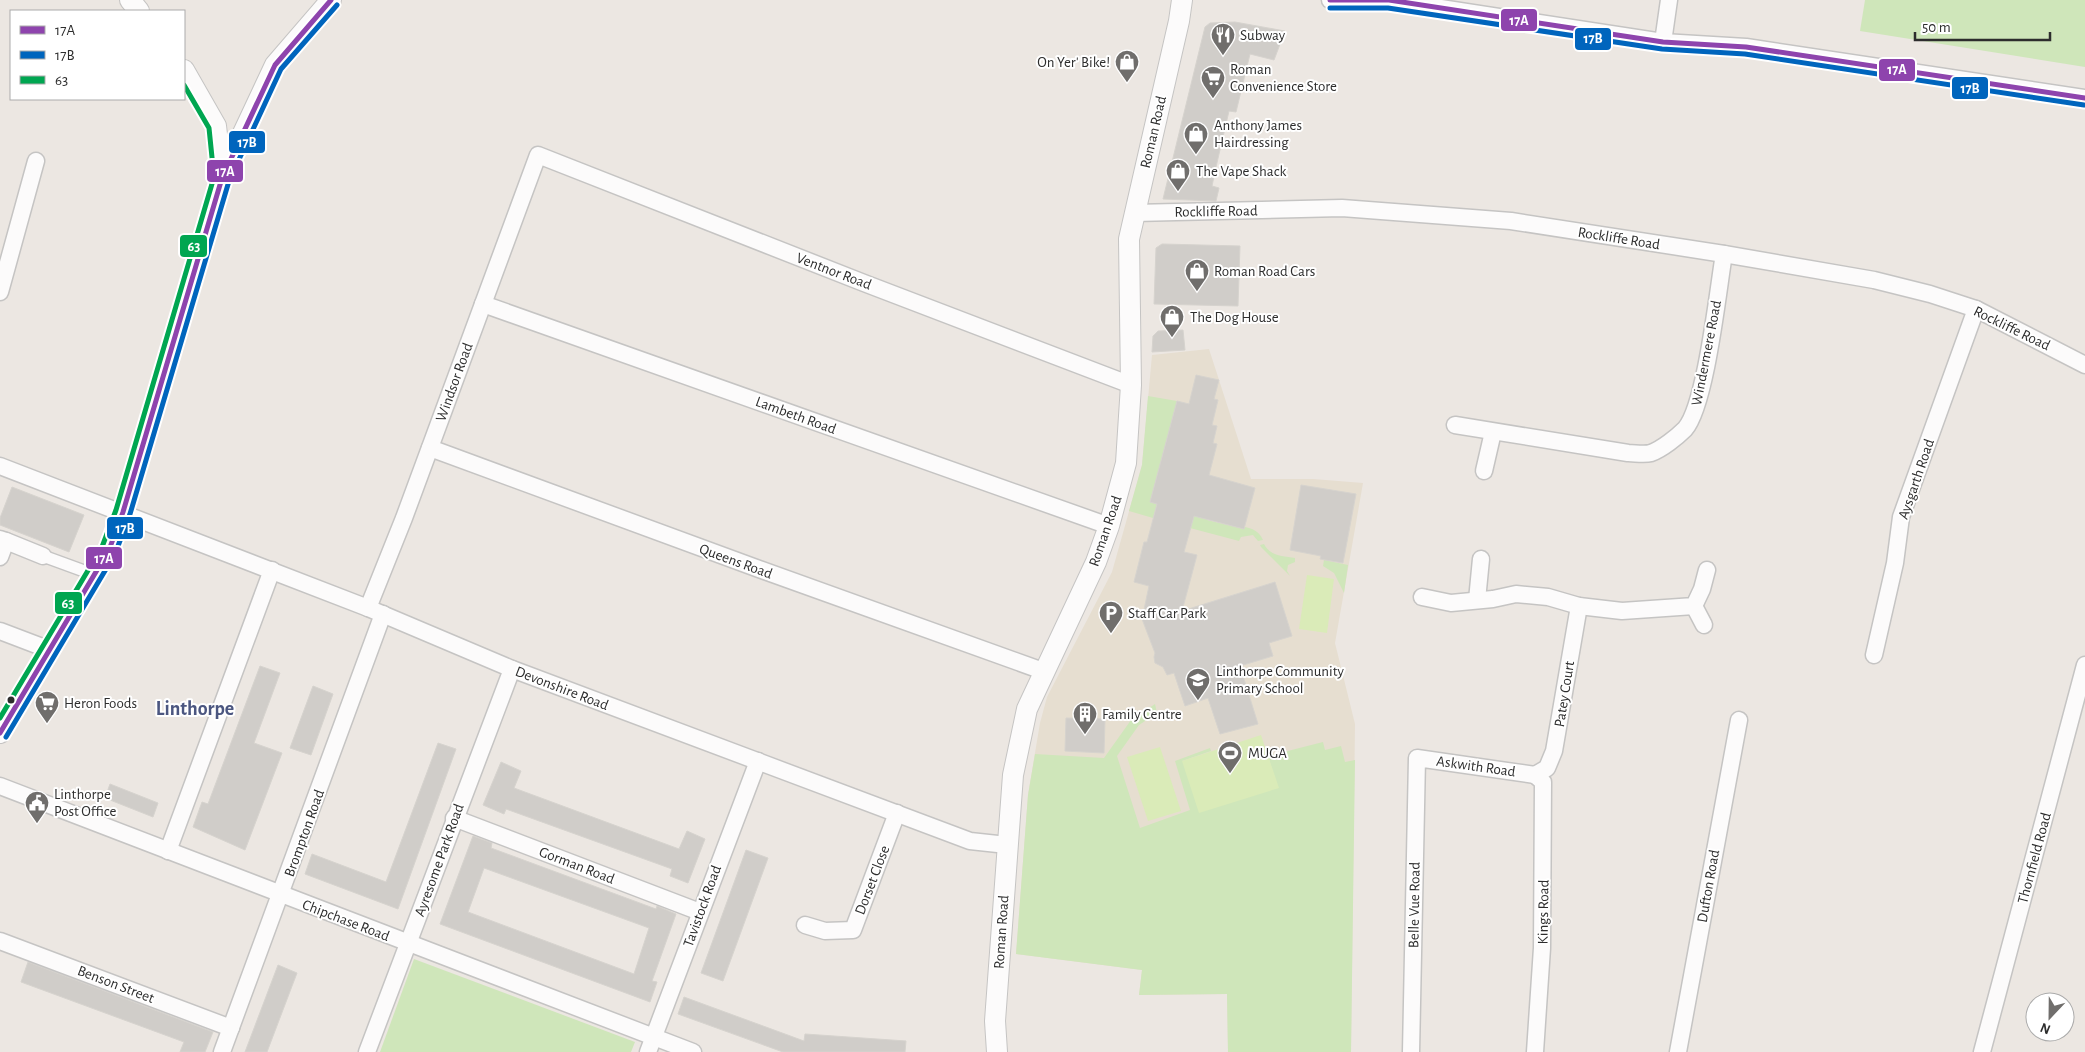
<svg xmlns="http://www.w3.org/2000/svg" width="2085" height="1052" viewBox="0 0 2085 1052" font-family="'Alegreya Sans',sans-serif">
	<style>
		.education { fill: #e6ded0 }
		.green { fill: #cfe6ba }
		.pitch { fill: #daebb8 }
		.building { fill: #d0cdc9; stroke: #d6d3ce; fill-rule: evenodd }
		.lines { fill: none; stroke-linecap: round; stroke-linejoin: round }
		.pedestrian-casing { stroke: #c5c4c3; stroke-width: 14 }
		.minor-casing { stroke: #c5c4c3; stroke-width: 19 }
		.tertiary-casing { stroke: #c5c4c3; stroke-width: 22 }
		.pedestrian { stroke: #fcfbfb; stroke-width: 11 }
		.minor { stroke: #fcfbfb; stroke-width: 16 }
		.tertiary { stroke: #fcfbfb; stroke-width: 20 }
		.bus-1-casing { stroke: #fff; stroke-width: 9 }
		.bus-2-casing { stroke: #fff; stroke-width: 9 }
		.bus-3-casing { stroke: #fff; stroke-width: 9 }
		.bus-1 { stroke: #8e44ad; stroke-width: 5 }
		.bus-2 { stroke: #0065bd; stroke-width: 5 }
		.bus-3 { stroke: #00a651; stroke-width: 5 }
		.bus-dot { fill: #2d2d2d; stroke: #fff; stroke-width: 2 }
		.labels { text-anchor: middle; stroke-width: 4; stroke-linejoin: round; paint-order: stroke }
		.poi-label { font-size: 15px; fill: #2d2d2d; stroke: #fff; text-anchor: start }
		.street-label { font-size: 15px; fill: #2d2d2d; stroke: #fff }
		.district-label { font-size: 20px; font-weight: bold; fill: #4b5680; stroke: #fff }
		.line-badge { stroke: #fff; stroke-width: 2 }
		.badge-label { font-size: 14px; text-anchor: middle; font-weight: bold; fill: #fff }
	</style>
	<rect width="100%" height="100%" fill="#ece7e2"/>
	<!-- education -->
	<polygon class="education" points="1209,349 1251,479 1313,479 1363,483 1335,643 1355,724 1351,1052 1228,1052 1227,994 1139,995 1142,970 1016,954 1028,795 1040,723 1047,697 1112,572 1142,465 1152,355"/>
	<!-- green -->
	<g class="green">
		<polygon points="1865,0 2085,0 2085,67 1860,31"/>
		<polygon points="1148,396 1177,401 1150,502 1157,504 1153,518 1129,511 1142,465"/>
		<path d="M1194,514L1208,517L1207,520L1244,529L1245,527C1253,529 1259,531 1263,540L1258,541L1253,535L1241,537L1239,541L1190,528Z"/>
		<path d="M1264,544C1270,556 1283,556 1295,558V562L1288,565L1287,571L1290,576L1261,547L1260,545Z"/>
		<polygon points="1324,560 1348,565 1344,593 1334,573 1323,566"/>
		<polygon points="1155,704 1157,713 1139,725 1117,756 1140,828 1190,810 1175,761 1210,748 1211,751 1182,761 1278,788 1268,756 1323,742 1325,750 1341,746 1345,762 1355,760 1351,1052 1228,1052 1227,994 1139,995 1142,970 1016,954 1028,795 1035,754 1104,758 1131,720"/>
		<polygon points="414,959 635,1042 631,1052 380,1052"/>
	</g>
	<!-- pitch -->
	<g class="pitch">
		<polygon points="1307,575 1334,579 1327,633 1299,629"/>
		<polygon points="1261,735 1279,788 1199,813 1182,761"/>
		<polygon points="1160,747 1181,811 1148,821 1127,757"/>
	</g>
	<!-- building -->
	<g class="building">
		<polygon points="1235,22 1285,31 1274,60 1250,54 1236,112 1229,111 1216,167 1212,186 1219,188 1216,201 1163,199 1205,27 1210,23"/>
		<polygon points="1162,244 1240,246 1238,306 1154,304 1156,248"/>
		<polygon points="1183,330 1185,350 1152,352 1153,336 1158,331"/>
		<polygon points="1196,375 1219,380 1214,399 1218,400 1212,425 1217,426 1213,443 1217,444 1209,475 1255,488 1244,529 1194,516 1184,552 1197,555 1182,611 1275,582 1292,636 1269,643 1273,656 1240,666 1258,724 1220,734 1208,698 1185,706 1174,673 1167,675 1163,667 1155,663 1154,657 1155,653 1142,619 1149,586 1134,582 1144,542 1147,542 1157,504 1150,502 1177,401 1189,404"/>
		<polygon points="1301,485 1356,494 1343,563 1320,559 1321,556 1290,550"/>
		<polygon points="12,487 84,515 69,552 0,525 0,518"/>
		<polygon points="260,666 280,673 254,743 282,753 245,850 193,827 202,802 208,804"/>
		<polygon points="313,686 333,694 311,755 290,748"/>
		<polygon points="1066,718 1105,719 1104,753 1065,751"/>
		<polygon points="438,743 456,749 398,909 305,874 312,854 386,882"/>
		<polygon points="501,762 521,771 514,788 679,849 687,831 705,839 688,883 670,876 672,869 506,809 504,814 483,805"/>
		<polygon points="110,784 158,803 153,817 105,798"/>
		<path d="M473,836L492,843L491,848L656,909L657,906L676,914L652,981L657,982L650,1002L440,924ZM484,868L649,928L634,974L468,912Z"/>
		<polygon points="746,850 768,858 723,981 701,973"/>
		<polygon points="28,962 213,1032 205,1052 180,1052 184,1042 21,982"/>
		<polygon points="278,965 297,973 267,1052 245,1052"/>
		<polygon points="684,997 804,1041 805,1034 906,1041 905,1052 783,1052 678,1014"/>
	</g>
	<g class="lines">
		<defs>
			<polyline id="pedestrian" points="43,556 95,575"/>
			<g id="minor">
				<polyline points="1330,0 1389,0 1663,42 1746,47 2085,98"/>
				<polyline points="1663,42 1669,0"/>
				<polyline points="1134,213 1342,208 1511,221 1724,254 1874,280 1930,294 1976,309 2085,365"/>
				<polyline points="0,292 36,161"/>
				<polyline points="483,304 1109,526"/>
				<path d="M1455,425L1628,453C1635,453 1644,455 1651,453C1662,449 1677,437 1685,429C1706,405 1718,289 1724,254"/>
				<polyline points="430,448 759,569 1043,671"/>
				<polyline points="0,466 368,608 512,669 970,841 1007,845"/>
				<polyline points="1484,471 1493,432"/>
				<polyline points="0,539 6,541 0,557"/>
				<polyline points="6,541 43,556"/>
				<polyline points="1422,597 1451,603 1493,599 1516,594 1548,597 1579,606 1622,611 1694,606 1702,589 1707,570"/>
				<polyline points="1477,600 1481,559"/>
				<polyline points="1694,606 1704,625"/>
				<polyline points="368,608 404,518 538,155 864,283 1131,385"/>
				<polyline points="0,631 50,650"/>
				<polyline points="1874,655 1895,563 1901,517 1976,309"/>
				<polyline points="1535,775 1547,768 1554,751 1579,606"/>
				<polyline points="0,786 693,1052"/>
				<polyline points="454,818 700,912"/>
				<polyline points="168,851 272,570"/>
				<polyline points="805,925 825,931 853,930 897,813"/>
				<polyline points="0,941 231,1028"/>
				<polyline points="222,1052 383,614"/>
				<polyline points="367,1052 512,669"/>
				<polyline points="648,1052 758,761"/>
				<polyline points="1411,1052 1417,758 1535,775"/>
				<polyline points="1535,1052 1542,948 1543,782 1535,775"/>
				<polyline points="1678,1052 1739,720"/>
				<polyline points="1982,1052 2085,665"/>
			</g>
			<g id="tertiary">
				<polyline points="130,0 139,11"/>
				<polyline points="184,70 216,126 222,178"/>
				<polyline points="0,733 109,550 123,512 222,178 275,65 331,0"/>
				<polyline points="997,1052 995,1021 1013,775 1027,709 1096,562 1109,526 1126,463 1131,385 1129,239 1179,21 1182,0"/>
			</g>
		</defs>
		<!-- pedestrian casing -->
		<use href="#pedestrian" class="pedestrian-casing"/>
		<!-- minor casing -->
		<use href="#minor" class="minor-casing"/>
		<!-- tertiary casing -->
		<use href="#tertiary" class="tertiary-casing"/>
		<!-- pedestrian -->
		<use href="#pedestrian" class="pedestrian"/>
		<!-- minor -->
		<use href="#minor" class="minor"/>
		<!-- tertiary -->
		<use href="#tertiary" class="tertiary"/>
		<defs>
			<g id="bus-1">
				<polyline points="1330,0 1389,0 1663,42 1746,47 2085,98"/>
				<polyline points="0,733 109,550 123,512 222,178 275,65 331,0"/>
			</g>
			<g id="bus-2">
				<polyline points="1330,8 1388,8 1662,49 1745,54 2084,105"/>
				<polyline points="6,737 115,554 130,514 229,181 281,69 337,5"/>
			</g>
			<polyline id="bus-3" points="0,718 102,547 116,510 214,177 209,128 184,85"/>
		</defs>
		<!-- bus-1 casing -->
		<use href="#bus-1" class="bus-1-casing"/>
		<!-- bus-2 casing -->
		<use href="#bus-2" class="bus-2-casing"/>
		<!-- bus-3 casing -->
		<use href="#bus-3" class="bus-3-casing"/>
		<!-- bus-1 -->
		<use href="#bus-1" class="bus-1"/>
		<!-- bus-2 -->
		<use href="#bus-2" class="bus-2"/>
		<!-- bus-3 -->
		<use href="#bus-3" class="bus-3"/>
	</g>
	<!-- icons -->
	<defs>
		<symbol id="restaurant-pin" viewBox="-11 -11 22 30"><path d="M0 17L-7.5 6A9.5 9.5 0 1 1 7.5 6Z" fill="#706e6c" stroke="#fff"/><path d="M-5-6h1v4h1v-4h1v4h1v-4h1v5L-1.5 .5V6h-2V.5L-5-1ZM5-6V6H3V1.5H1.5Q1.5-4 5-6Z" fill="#fff"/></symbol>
		<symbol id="shop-pin" viewBox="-11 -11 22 30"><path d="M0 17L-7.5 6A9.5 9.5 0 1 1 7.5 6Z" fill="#706e6c" stroke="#fff"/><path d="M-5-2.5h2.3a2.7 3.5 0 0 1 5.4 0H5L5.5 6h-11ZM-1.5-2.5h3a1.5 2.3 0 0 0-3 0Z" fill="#fff"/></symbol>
		<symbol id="supermarket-pin" viewBox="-11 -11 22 30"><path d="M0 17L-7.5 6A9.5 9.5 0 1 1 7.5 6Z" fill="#706e6c" stroke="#fff"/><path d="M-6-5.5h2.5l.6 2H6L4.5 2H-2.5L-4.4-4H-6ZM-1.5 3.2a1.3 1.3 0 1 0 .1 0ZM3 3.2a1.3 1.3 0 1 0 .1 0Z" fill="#fff"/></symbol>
		<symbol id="parking-pin" viewBox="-11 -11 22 30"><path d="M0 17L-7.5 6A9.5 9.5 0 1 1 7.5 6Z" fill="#706e6c" stroke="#fff"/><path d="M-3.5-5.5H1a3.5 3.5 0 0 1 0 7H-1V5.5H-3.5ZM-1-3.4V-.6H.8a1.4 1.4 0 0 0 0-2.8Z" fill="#fff"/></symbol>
		<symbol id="school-pin" viewBox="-11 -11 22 30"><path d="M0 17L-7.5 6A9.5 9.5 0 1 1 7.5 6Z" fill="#706e6c" stroke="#fff"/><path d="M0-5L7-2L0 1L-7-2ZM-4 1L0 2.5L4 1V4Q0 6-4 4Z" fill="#fff"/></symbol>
		<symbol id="building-pin" viewBox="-11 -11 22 30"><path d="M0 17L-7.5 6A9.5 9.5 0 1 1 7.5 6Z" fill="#706e6c" stroke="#fff"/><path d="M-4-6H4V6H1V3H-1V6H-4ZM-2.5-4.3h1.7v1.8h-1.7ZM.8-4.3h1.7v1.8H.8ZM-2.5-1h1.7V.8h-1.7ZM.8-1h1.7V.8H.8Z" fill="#fff"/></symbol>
		<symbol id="stadium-pin" viewBox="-11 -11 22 30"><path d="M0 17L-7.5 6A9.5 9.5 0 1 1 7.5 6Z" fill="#706e6c" stroke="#fff"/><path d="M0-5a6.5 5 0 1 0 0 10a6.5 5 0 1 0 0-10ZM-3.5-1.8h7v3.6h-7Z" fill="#fff"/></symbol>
		<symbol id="civic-pin" viewBox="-11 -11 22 30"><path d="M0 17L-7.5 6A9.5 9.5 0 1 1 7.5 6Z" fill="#706e6c" stroke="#fff"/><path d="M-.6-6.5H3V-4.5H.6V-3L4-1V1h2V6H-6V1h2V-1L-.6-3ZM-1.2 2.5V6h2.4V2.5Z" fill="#fff"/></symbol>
	</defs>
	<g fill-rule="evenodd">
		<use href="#restaurant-pin" x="1209" y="21" width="28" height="38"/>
		<use href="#shop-pin" x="1113" y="48" width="28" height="38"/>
		<use href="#supermarket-pin" x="1199" y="64" width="28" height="38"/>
		<use href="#shop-pin" x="1182" y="120" width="28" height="38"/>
		<use href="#shop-pin" x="1164" y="157" width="28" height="38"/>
		<use href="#shop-pin" x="1183" y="257" width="28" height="38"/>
		<use href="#shop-pin" x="1158" y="303" width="28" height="38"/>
		<use href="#parking-pin" x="1097" y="599" width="28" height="38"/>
		<use href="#school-pin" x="1184" y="666" width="28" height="38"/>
		<use href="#supermarket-pin" x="33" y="689" width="28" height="38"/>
		<use href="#building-pin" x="1071" y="700" width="28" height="38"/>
		<use href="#stadium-pin" x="1216" y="739" width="28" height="38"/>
		<use href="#civic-pin" x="23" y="789" width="28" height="38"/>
	</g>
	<!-- markers -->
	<circle class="bus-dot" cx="11" cy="700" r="4.5"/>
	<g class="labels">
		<!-- poi labels -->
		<g class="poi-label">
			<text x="1240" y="40">Subway</text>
			<text x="1110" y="67" text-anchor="end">On Yer' Bike!</text>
			<text x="1230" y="74">Roman<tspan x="1230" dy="17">Convenience Store</tspan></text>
			<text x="1214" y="130">Anthony James<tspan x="1214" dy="17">Hairdressing</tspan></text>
			<text x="1196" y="176">The Vape Shack</text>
			<text x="1214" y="276">Roman Road Cars</text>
			<text x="1190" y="322">The Dog House</text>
			<text x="1128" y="618">Staff Car Park</text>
			<text x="1216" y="676">Linthorpe Community<tspan x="1216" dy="17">Primary School</tspan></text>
			<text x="64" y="708">Heron Foods</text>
			<text x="1102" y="719">Family Centre</text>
			<text x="1248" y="758">MUGA</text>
			<text x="54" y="799">Linthorpe<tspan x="54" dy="17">Post Office</tspan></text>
		</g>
		<!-- street labels -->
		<g class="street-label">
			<text transform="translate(1153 132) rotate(-77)" y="5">Roman Road</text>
			<text transform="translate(1216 211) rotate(-1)" y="5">Rockliffe Road</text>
			<text transform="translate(1619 238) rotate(9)" y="5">Rockliffe Road</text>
			<text transform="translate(834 271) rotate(21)" y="5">Ventnor Road</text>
			<text transform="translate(2012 328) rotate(26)" y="5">Rockliffe Road</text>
			<text transform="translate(1706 353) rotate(-79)" y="5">Windermere Road</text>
			<text transform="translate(454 382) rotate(-70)" y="5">Windsor Road</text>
			<text transform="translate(796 415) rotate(20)" y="5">Lambeth Road</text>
			<text transform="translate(1916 479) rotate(-71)" y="5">Aysgarth Road</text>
			<text transform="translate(1105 531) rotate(-71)" y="5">Roman Road</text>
			<text transform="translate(736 561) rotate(20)" y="5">Queens Road</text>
			<text transform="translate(562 688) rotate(21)" y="5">Devonshire Road</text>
			<text transform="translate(1564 694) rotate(-81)" y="5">Patey Court</text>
			<text transform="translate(1476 766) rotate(8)" y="5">Askwith Road</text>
			<text transform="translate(304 833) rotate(-70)" y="5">Brompton Road</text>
			<text transform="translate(2034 858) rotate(-75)" y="5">Thornfield Road</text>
			<text transform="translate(439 860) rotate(-70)" y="5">Ayresome Park Road</text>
			<text transform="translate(577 865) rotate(21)" y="5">Gorman Road</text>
			<text transform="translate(872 880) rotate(-69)" y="5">Dorset Close</text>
			<text transform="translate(1708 886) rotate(-80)" y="5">Dufton Road</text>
			<text transform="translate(1414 905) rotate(-89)" y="5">Belle Vue Road</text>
			<text transform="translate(702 906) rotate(-70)" y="5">Tavistock Road</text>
			<text transform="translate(1543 912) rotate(-89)" y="5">Kings Road</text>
			<text transform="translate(346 920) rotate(21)" y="5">Chipchase Road</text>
			<text transform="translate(1001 932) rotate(-86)" y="5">Roman Road</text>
			<text transform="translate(116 984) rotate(21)" y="5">Benson Street</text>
		</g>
		<!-- district labels -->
		<g class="district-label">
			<text x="195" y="715">Linthorpe</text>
		</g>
	</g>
	<g class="line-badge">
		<rect x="1500" y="8" width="38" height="24" rx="5" fill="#8e44ad"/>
		<rect x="1574" y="27" width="38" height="24" rx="5" fill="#0065bd"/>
		<rect x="1878" y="58" width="38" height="24" rx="5" fill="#8e44ad"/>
		<rect x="1951" y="76" width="38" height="24" rx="5" fill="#0065bd"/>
		<rect x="228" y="130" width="38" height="24" rx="5" fill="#0065bd"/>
		<rect x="206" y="159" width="38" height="24" rx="5" fill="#8e44ad"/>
		<rect x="179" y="234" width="29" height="24" rx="5" fill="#00a651"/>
		<rect x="106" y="516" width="38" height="24" rx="5" fill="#0065bd"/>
		<rect x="85" y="546" width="38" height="24" rx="5" fill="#8e44ad"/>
		<rect x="54" y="591" width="29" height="24" rx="5" fill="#00a651"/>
	</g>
	<g class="badge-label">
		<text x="1519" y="25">17A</text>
		<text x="1593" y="43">17B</text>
		<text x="1897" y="74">17A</text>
		<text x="1970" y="93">17B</text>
		<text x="247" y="147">17B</text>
		<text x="225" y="176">17A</text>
		<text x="194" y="251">63</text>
		<text x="125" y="533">17B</text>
		<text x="104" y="563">17A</text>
		<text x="68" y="608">63</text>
	</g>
	<!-- legend -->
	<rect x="10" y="10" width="175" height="90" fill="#ffffff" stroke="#ababab"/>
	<rect x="20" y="26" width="25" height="8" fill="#8e44ad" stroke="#ababab"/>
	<text x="55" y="35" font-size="15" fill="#2d2d2d">17A</text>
	<rect x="20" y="51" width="25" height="8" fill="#0065bd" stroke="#ababab"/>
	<text x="55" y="60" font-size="15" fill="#2d2d2d">17B</text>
	<rect x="20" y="76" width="25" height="8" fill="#00a651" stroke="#ababab"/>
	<text x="55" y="85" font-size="15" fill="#2d2d2d">63</text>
	<!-- north arrow -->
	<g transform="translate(2050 1017) rotate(202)"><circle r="24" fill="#ffffff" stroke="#ababab"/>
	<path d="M0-4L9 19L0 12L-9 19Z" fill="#706e6c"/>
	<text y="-8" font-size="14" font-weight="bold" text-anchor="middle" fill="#2d2d2d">N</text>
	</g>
	<!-- scale -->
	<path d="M1915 32v8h135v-8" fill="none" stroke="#2d2d2d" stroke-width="2.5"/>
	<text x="1922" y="32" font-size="15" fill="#2d2d2d" stroke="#ffffff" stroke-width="4" paint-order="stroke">50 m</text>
</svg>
